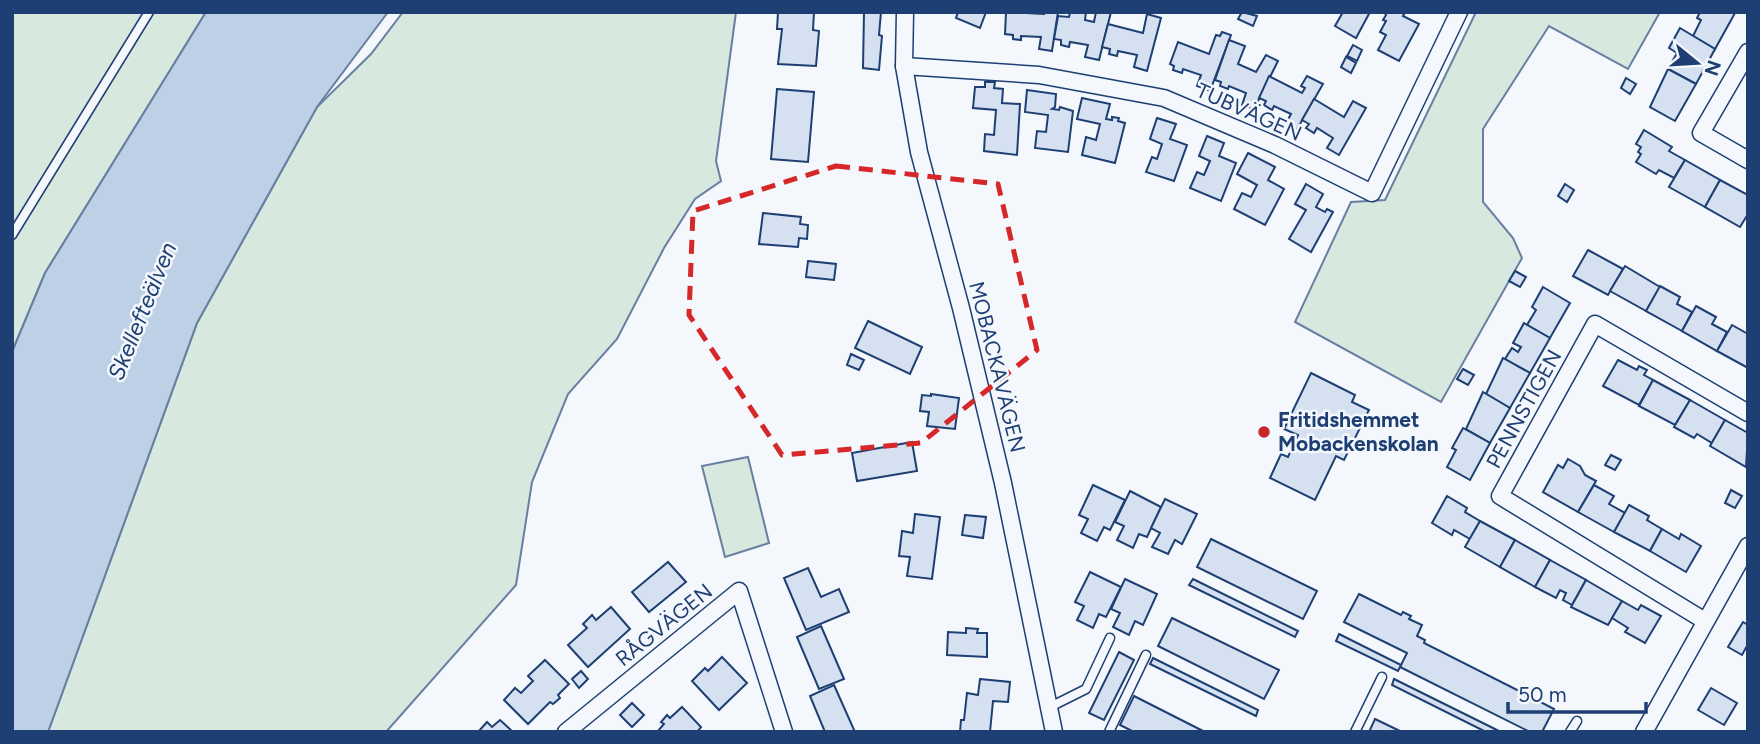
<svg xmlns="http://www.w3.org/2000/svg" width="1760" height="744" viewBox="0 0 1760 744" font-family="Figtree,sans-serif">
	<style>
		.green { fill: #d7e8df; stroke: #687fa3; stroke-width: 2 }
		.water { fill: #bed0e5; stroke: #687fa3; stroke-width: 2 }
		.building { fill: #d5e0f0; stroke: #1d3f73; stroke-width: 2 }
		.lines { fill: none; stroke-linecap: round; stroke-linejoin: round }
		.service-casing { stroke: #1d3f73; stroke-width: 11 }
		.minor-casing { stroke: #1d3f73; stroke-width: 19 }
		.service { stroke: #f4f7fb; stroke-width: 8 }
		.minor { stroke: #f4f7fb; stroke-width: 16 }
		.marked { fill: none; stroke: #d62828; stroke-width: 5; stroke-dasharray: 14 9; stroke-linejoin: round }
		.poi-dot { fill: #c62828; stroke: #f4f7fb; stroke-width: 2.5 }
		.labels { text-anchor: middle; stroke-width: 5; stroke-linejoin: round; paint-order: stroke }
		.street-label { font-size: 21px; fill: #1d3f73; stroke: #f4f7fb }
		.poi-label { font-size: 21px; font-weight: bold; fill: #1d3f73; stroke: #f4f7fb; text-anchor: start }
		.water-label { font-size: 23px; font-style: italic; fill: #1d3f73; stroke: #f4f7fb }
	</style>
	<rect width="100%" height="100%" fill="#f4f7fb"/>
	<!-- green -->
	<g class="green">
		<polygon points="12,12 206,12 45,273 12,352"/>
		<polygon points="403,12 736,12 716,161 721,181 695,199 664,248 617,339 568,394 532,482 516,585 386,732 48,732 197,323 317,107 371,54"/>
		<polygon points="1476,12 1660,12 1628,69 1549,26 1483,129 1483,202 1513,238 1522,258 1441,402 1295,322 1351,202 1385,200"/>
		<polygon points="748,457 769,543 725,557 702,466"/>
	</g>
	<!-- water -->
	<polygon class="water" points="206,12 388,12 317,107 197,323 48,732 12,732 12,352 45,273"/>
	<!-- building -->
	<g class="building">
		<polygon points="778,12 814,12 813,30 819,31 816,66 778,64 782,29 777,29"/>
		<polygon points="864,12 881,12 879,35 882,36 879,70 863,68"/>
		<polygon points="958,12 986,12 980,28 956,18"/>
		<polygon points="1006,12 1044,14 1044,12 1058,12 1052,51 1039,49 1041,37 1021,36 1021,40 1013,39 1013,35 1005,34"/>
		<polygon points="1070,12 1086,12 1085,20 1094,22 1096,12 1111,12 1099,60 1085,57 1088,45 1070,42 1069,47 1061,45 1061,40 1054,39 1058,16 1069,17"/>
		<polygon points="1242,12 1257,16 1253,26 1238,19"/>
		<polygon points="1343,12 1370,12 1356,38 1335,26"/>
		<polygon points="1384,12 1405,12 1403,16 1419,24 1399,61 1378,50 1386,35 1380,32 1386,21 1383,20 1386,15"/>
		<polygon points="1700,12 1735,13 1715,49 1693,36 1701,20 1697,18"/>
		<polygon points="1147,14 1161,18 1147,71 1134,67 1137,55 1118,51 1117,56 1109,54 1110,49 1102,47 1108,24 1143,33"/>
		<polygon points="1680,28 1715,49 1696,84 1668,69 1677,53 1669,48"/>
		<polygon points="1222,32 1231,35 1210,91 1197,86 1201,75 1183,69 1182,73 1173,70 1174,66 1170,64 1178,42 1209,54 1216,35 1220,36"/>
		<polygon points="1229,40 1245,46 1238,64 1256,72 1266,55 1278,61 1254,109 1242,105 1246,93 1229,86 1228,89 1220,86 1221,82 1215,80"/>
		<polygon points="1353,45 1362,50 1357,61 1347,56"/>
		<polygon points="1346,57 1356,63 1351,73 1341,67"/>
		<polygon points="1668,69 1696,84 1675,121 1650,107"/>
		<polygon points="1269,76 1302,93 1305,88 1301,86 1307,76 1323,84 1296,131 1285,125 1291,114 1274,106 1272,110 1264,105 1266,101 1259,98"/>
		<polygon points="1626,78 1636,84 1630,94 1621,88"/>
		<polygon points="985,82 995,82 994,88 1003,89 1002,103 1020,104 1017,155 984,151 985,134 994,135 996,110 973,108 975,87 985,87"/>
		<polygon points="777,89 814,92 808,162 771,159"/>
		<polygon points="1027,90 1056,94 1055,107 1052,109 1059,110 1060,107 1073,111 1068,152 1035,148 1037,131 1046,132 1048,115 1025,112"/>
		<polygon points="1082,98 1110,104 1106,119 1112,120 1112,117 1119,118 1118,121 1125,123 1115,163 1082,155 1086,137 1096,140 1100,124 1077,119"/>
		<polygon points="1314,99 1344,117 1353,101 1366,108 1339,155 1327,148 1333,138 1317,128 1314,133 1306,128 1309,124 1302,120"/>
		<polygon points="1157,118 1176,124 1170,139 1187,145 1174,181 1146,172 1152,157 1157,159 1162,144 1150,139"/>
		<polygon points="1644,130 1672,147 1669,151 1685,160 1674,178 1659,170 1656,174 1636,162 1641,154 1638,152 1641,147 1636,144"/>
		<polygon points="1207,136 1224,143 1219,156 1236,163 1221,201 1190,188 1197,172 1204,175 1210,161 1199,156"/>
		<polygon points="1248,153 1275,167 1268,180 1284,189 1265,225 1234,209 1242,193 1251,197 1257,185 1237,174"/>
		<polygon points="1685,160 1720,180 1705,207 1669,187"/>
		<polygon points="1720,180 1748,195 1748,214 1740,227 1705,207"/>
		<polygon points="1306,184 1323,194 1316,207 1325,212 1327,209 1333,212 1311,252 1289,239 1306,210 1295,204"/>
		<polygon points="1565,184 1574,190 1567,202 1558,196"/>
		<polygon points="763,213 801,217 800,224 808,225 807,239 799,238 798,247 759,244"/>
		<polygon points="1588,250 1623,269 1608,295 1573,276"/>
		<polygon points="808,261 836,264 834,280 806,277"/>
		<polygon points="1625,266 1660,287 1646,311 1610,291"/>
		<polygon points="1515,271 1526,277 1520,287 1509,281"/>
		<polygon points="1660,286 1680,297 1677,304 1692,312 1682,331 1646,311"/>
		<polygon points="1543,287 1570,303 1550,338 1527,325 1536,310 1532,307"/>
		<polygon points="1696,306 1716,317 1712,324 1727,332 1717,351 1682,331"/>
		<polygon points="868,321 922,347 910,374 855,348"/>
		<polygon points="1524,323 1550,338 1530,373 1505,359 1512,348 1518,352 1521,347 1513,343"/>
		<polygon points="1732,325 1748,334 1748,368 1717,351"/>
		<polygon points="851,354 864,360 859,370 847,365"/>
		<polygon points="1503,358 1530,373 1510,408 1486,394"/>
		<polygon points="1618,360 1637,370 1639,366 1647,370 1644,375 1653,380 1639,405 1603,386"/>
		<polygon points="1463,369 1474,375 1468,385 1457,379"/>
		<polygon points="1311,373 1355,395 1352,402 1369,410 1344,460 1336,456 1315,500 1270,478 1281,454 1288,457 1298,435 1284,429"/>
		<polygon points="1653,380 1690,400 1675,425 1639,406"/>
		<polygon points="1483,392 1510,408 1490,443 1466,429"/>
		<polygon points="931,394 959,398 955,429 927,426 929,412 920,411 922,395 931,396"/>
		<polygon points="1690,400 1725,420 1712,443 1697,434 1694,438 1674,427"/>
		<polygon points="1725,420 1748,433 1746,467 1710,446"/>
		<polygon points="1463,428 1490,443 1470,480 1447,467 1456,450 1452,448"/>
		<polygon points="912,442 917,471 857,481 852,453"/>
		<polygon points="1611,455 1621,460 1615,470 1605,465"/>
		<polygon points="1568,459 1580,466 1585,475 1596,481 1578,512 1543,492 1558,465 1563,468"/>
		<polygon points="1093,485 1125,500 1110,530 1104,527 1097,541 1081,533 1088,519 1079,515"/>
		<polygon points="1594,485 1614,496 1609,504 1625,513 1614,532 1578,512"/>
		<polygon points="1731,490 1742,496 1735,508 1725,503"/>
		<polygon points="1130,491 1161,507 1147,537 1139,534 1133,548 1117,540 1124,526 1115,522"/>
		<polygon points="1447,496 1467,508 1465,512 1480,521 1470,539 1454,530 1452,535 1432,523"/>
		<polygon points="1165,499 1197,514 1182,544 1175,540 1168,554 1152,547 1160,533 1151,528"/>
		<polygon points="1629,505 1649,516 1647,520 1662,529 1650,551 1614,532"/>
		<polygon points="915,514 940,517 932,579 907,576 910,557 899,556 902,531 913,533"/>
		<polygon points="965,515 986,517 983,538 962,535"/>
		<polygon points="1480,521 1515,540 1500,567 1465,547"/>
		<polygon points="1662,529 1679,539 1681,534 1701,546 1686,572 1650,551"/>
		<polygon points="1211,539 1317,591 1303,619 1197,567"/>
		<polygon points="1515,540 1550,560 1535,587 1500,567"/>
		<polygon points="1550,560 1586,580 1572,605 1563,600 1566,593 1560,590 1556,598 1535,587"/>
		<polygon points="668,562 686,582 649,612 632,592"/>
		<polygon points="808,568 821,597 839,589 849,612 806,630 784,578"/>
		<polygon points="1090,572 1121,587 1106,617 1099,614 1093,628 1077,620 1084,606 1075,602"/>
		<polygon points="1125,579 1157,594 1143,625 1135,621 1129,635 1113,627 1120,613 1111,609"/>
		<polygon points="1193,579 1298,631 1295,637 1189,585"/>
		<polygon points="1586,580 1622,601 1608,625 1571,607"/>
		<polygon points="1359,594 1401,615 1403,612 1411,616 1409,619 1422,625 1417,636 1425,640 1424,643 1519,691 1521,688 1529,692 1527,695 1554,709 1542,732 1530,732 1400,667 1407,653 1344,622"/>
		<polygon points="1622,601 1638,610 1641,605 1661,616 1645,643 1625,632 1628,628 1612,618"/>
		<polygon points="611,607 630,629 588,667 568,645 587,628 583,624 592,615 596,620"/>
		<polygon points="1172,618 1279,670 1264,699 1158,646"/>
		<polygon points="1743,622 1748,625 1748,644 1742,655 1728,647"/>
		<polygon points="821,626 844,679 819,689 797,637"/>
		<polygon points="966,628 978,629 977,633 987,633 987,657 947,655 948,632 966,633"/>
		<polygon points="1339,634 1401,665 1398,671 1336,641"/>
		<polygon points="1119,652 1134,660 1104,720 1089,713"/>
		<polygon points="722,657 747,683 719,710 692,681 705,668 708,671"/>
		<polygon points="1153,658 1258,710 1256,716 1150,664"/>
		<polygon points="545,660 569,684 558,695 560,698 553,704 550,702 528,724 504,700 515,688 521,693 533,681 528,676"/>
		<polygon points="581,671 588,679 579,688 572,679"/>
		<polygon points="980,679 1010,682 1008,702 993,701 990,732 960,732 961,720 964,720 967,693 978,695"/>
		<polygon points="1394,679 1501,732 1486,732 1392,685"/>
		<polygon points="834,685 855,732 825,732 810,696"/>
		<polygon points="1711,688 1737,703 1724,725 1698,710"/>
		<polygon points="1134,696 1205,732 1134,732 1120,725"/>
		<polygon points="632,703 644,715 632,727 620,715"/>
		<polygon points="682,707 701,727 697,732 657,732 664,724 661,722 667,715 670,718"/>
		<polygon points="1375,719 1402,732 1369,732"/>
		<polygon points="500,720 513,732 478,732 487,722 492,727"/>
	</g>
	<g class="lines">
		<defs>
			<g id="service">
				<polyline points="12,235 149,12"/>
				<polyline points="1048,708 1086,689 1110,638"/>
				<polyline points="1109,732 1146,655"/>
				<polyline points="1355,732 1382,677"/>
				<polyline points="1570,732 1577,721"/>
			</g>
			<g id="minor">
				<polyline points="905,12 904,66 919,152 961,308 1003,483 1054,732"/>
				<polyline points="1748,52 1701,133 1748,160"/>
				<polyline points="904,66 1039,75 1164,98 1275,145 1372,193 1459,12"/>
				<polyline points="1705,621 1500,496 1595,324 1748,413"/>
				<polyline points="566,732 739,591 784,732"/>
				<polyline points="1644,732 1748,546"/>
			</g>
		</defs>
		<!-- service casing -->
		<use href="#service" class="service-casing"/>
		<!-- minor casing -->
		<use href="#minor" class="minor-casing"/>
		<!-- service -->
		<use href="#service" class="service"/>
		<!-- minor -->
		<use href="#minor" class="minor"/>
	</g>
	<!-- marked area -->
	<path class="marked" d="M836,166L998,184L1037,350L921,443L782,455L689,315L693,211Z"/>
	<!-- markers -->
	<circle class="poi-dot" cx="1264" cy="432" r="7"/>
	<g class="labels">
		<!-- street labels -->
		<g class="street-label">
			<text transform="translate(1249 112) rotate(24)" y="7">TUBVÄGEN</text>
			<text transform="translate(997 367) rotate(76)" y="7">MOBACKAVÄGEN</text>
			<text transform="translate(1524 409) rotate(-61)" y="7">PENNSTIGEN</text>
			<text transform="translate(664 625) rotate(-39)" y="7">RÅGVÄGEN</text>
		</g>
		<!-- poi labels -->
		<g class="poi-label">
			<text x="1278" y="427">Fritidshemmet<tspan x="1278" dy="24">Mobackenskolan</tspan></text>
		</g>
		<!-- water labels -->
		<g class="water-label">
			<text transform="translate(142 311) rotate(-68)" y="8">Skellefteälven</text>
		</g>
	</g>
	<!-- border -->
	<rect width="1760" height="744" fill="none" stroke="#1d3f73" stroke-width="28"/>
	<!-- north arrow -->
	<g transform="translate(1697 63) rotate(108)" stroke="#f4f7fb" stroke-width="5" paint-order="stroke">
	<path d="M0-5L12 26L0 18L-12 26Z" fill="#1d3f73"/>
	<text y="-10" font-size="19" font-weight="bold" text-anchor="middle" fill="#1d3f73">N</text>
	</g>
	<!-- scale -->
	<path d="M1508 702v10h138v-10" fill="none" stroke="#1d3f73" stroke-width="3.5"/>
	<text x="1518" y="702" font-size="21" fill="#1d3f73" stroke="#f4f7fb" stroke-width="5" paint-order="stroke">50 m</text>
</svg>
